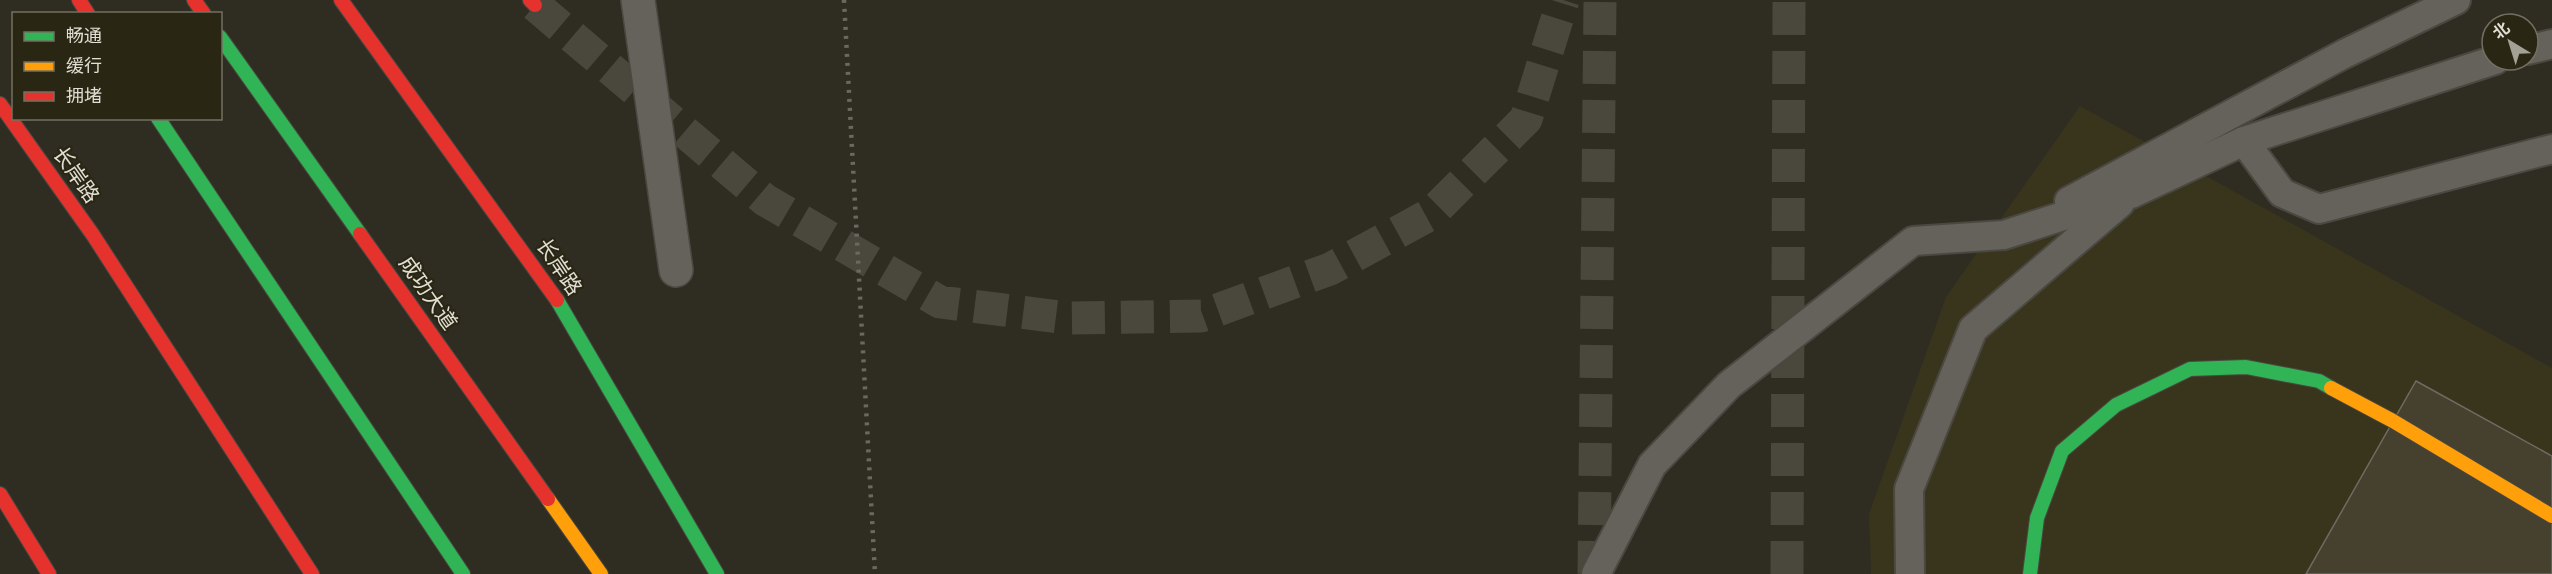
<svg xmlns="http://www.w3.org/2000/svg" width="2552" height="574" viewBox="0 0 2552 574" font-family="Ubuntu,'Noto Sans SC',sans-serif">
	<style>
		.built { fill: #39351d }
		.building { fill: #46412e; stroke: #6e6b63; stroke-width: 1.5 }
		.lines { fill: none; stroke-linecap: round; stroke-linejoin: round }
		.highway-tunnel { stroke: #4a473d; stroke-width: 33; stroke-dasharray: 33 16; stroke-linecap: butt }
		.lane-casing { stroke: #4a4840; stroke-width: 32 }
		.street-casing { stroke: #4a4840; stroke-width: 36 }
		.fast-casing { stroke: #4a4840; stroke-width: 16 }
		.slow-casing { stroke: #4a4840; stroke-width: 16 }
		.jam-casing { stroke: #4a4840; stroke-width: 16 }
		.lane { stroke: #65625b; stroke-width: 28 }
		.street { stroke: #65625b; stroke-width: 33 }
		.fast { stroke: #30b455; stroke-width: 14 }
		.slow { stroke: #ff9f0a; stroke-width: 14 }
		.jam { stroke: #e5322d; stroke-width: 14 }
		.rail { stroke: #6a6860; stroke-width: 4.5; stroke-dasharray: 3 6; stroke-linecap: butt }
		.labels { text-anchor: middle; stroke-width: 4.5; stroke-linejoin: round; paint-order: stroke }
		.street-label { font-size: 21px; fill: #e1dfd4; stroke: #2a2614 }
	</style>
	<rect width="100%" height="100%" fill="#2f2c22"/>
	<!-- built -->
	<polygon class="built" points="2080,106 2552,368 2552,574 1871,574 1869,514 1946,297"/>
	<!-- building -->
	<polygon class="building" points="2416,381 2552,456 2552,574 2306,574"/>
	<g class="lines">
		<!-- highway-tunnel -->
		<g class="highway-tunnel">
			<polyline points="535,5 765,200 940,302 1067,318 1201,316 1330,269 1431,214 1526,119 1563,0"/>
			<polyline points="1594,574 1600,0"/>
			<polyline points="1787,574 1789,0"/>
		</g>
		<defs>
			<g id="lane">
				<polyline points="2528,50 2552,44"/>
				<polyline points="2244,141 2282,193 2319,209 2552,149"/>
				<polyline points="2069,201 2344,54 2456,0"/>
				<polyline points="1596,574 1652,465 1729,385 1913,241 2004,235 2131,194 2244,141 2495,60"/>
				<polyline points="1910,574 1909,489 1973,329 2120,203"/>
			</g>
			<polyline id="street" points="638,0 676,270"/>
			<g id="fast">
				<polyline points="220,37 360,234"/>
				<polyline points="158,118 463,574"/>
				<polyline points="557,300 717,574"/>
				<polyline points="2030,574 2037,518 2062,451 2116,405 2190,369 2246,367 2319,381 2331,388"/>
			</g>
			<g id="slow">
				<polyline points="2331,388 2393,421 2552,516"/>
				<polyline points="548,499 601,574"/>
			</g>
			<g id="jam">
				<polyline points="79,0 88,14"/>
				<polyline points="194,0 204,14"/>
				<polyline points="341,0 557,300"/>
				<polyline points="530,0 535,5"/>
				<polyline points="0,104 93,235 312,574"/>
				<polyline points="360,234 548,499"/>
				<polyline points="0,494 49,574"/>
			</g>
		</defs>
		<!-- lane casing -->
		<use href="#lane" class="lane-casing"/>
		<!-- street casing -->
		<use href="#street" class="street-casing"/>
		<!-- fast casing -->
		<use href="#fast" class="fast-casing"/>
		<!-- slow casing -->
		<use href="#slow" class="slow-casing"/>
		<!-- jam casing -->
		<use href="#jam" class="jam-casing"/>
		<!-- lane -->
		<use href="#lane" class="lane"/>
		<!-- street -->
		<use href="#street" class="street"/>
		<!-- fast -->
		<use href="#fast" class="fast"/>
		<!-- slow -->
		<use href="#slow" class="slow"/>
		<!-- jam -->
		<use href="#jam" class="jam"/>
		<!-- rail -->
		<polyline class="rail" points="844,0 875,574"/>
	</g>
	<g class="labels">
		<!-- street labels -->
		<g class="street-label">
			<text transform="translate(76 175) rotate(55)" y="7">长岸路</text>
			<text transform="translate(559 267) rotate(56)" y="7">长岸路</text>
			<text transform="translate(428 293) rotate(55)" y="7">成功大道</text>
		</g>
	</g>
	<!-- legend -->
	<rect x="12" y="12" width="210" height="108" fill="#2a2614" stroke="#737061" stroke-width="1.5"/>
	<rect x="24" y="32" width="30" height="9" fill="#30b455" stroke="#737061" stroke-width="1.5"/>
	<text x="66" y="42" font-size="18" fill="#e1dfd4">畅通</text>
	<rect x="24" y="62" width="30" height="9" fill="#ff9f0a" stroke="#737061" stroke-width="1.5"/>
	<text x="66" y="72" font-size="18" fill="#e1dfd4">缓行</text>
	<rect x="24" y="92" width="30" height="9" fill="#e5322d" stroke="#737061" stroke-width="1.5"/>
	<text x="66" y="102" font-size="18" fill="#e1dfd4">拥堵</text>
	<!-- north arrow -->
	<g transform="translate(2510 42) rotate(322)"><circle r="28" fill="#2a2614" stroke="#737061" stroke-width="1.5"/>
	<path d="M0-4.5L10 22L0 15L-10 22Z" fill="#a3a096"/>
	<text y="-9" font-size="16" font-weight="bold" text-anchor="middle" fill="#e1dfd4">北</text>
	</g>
</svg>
